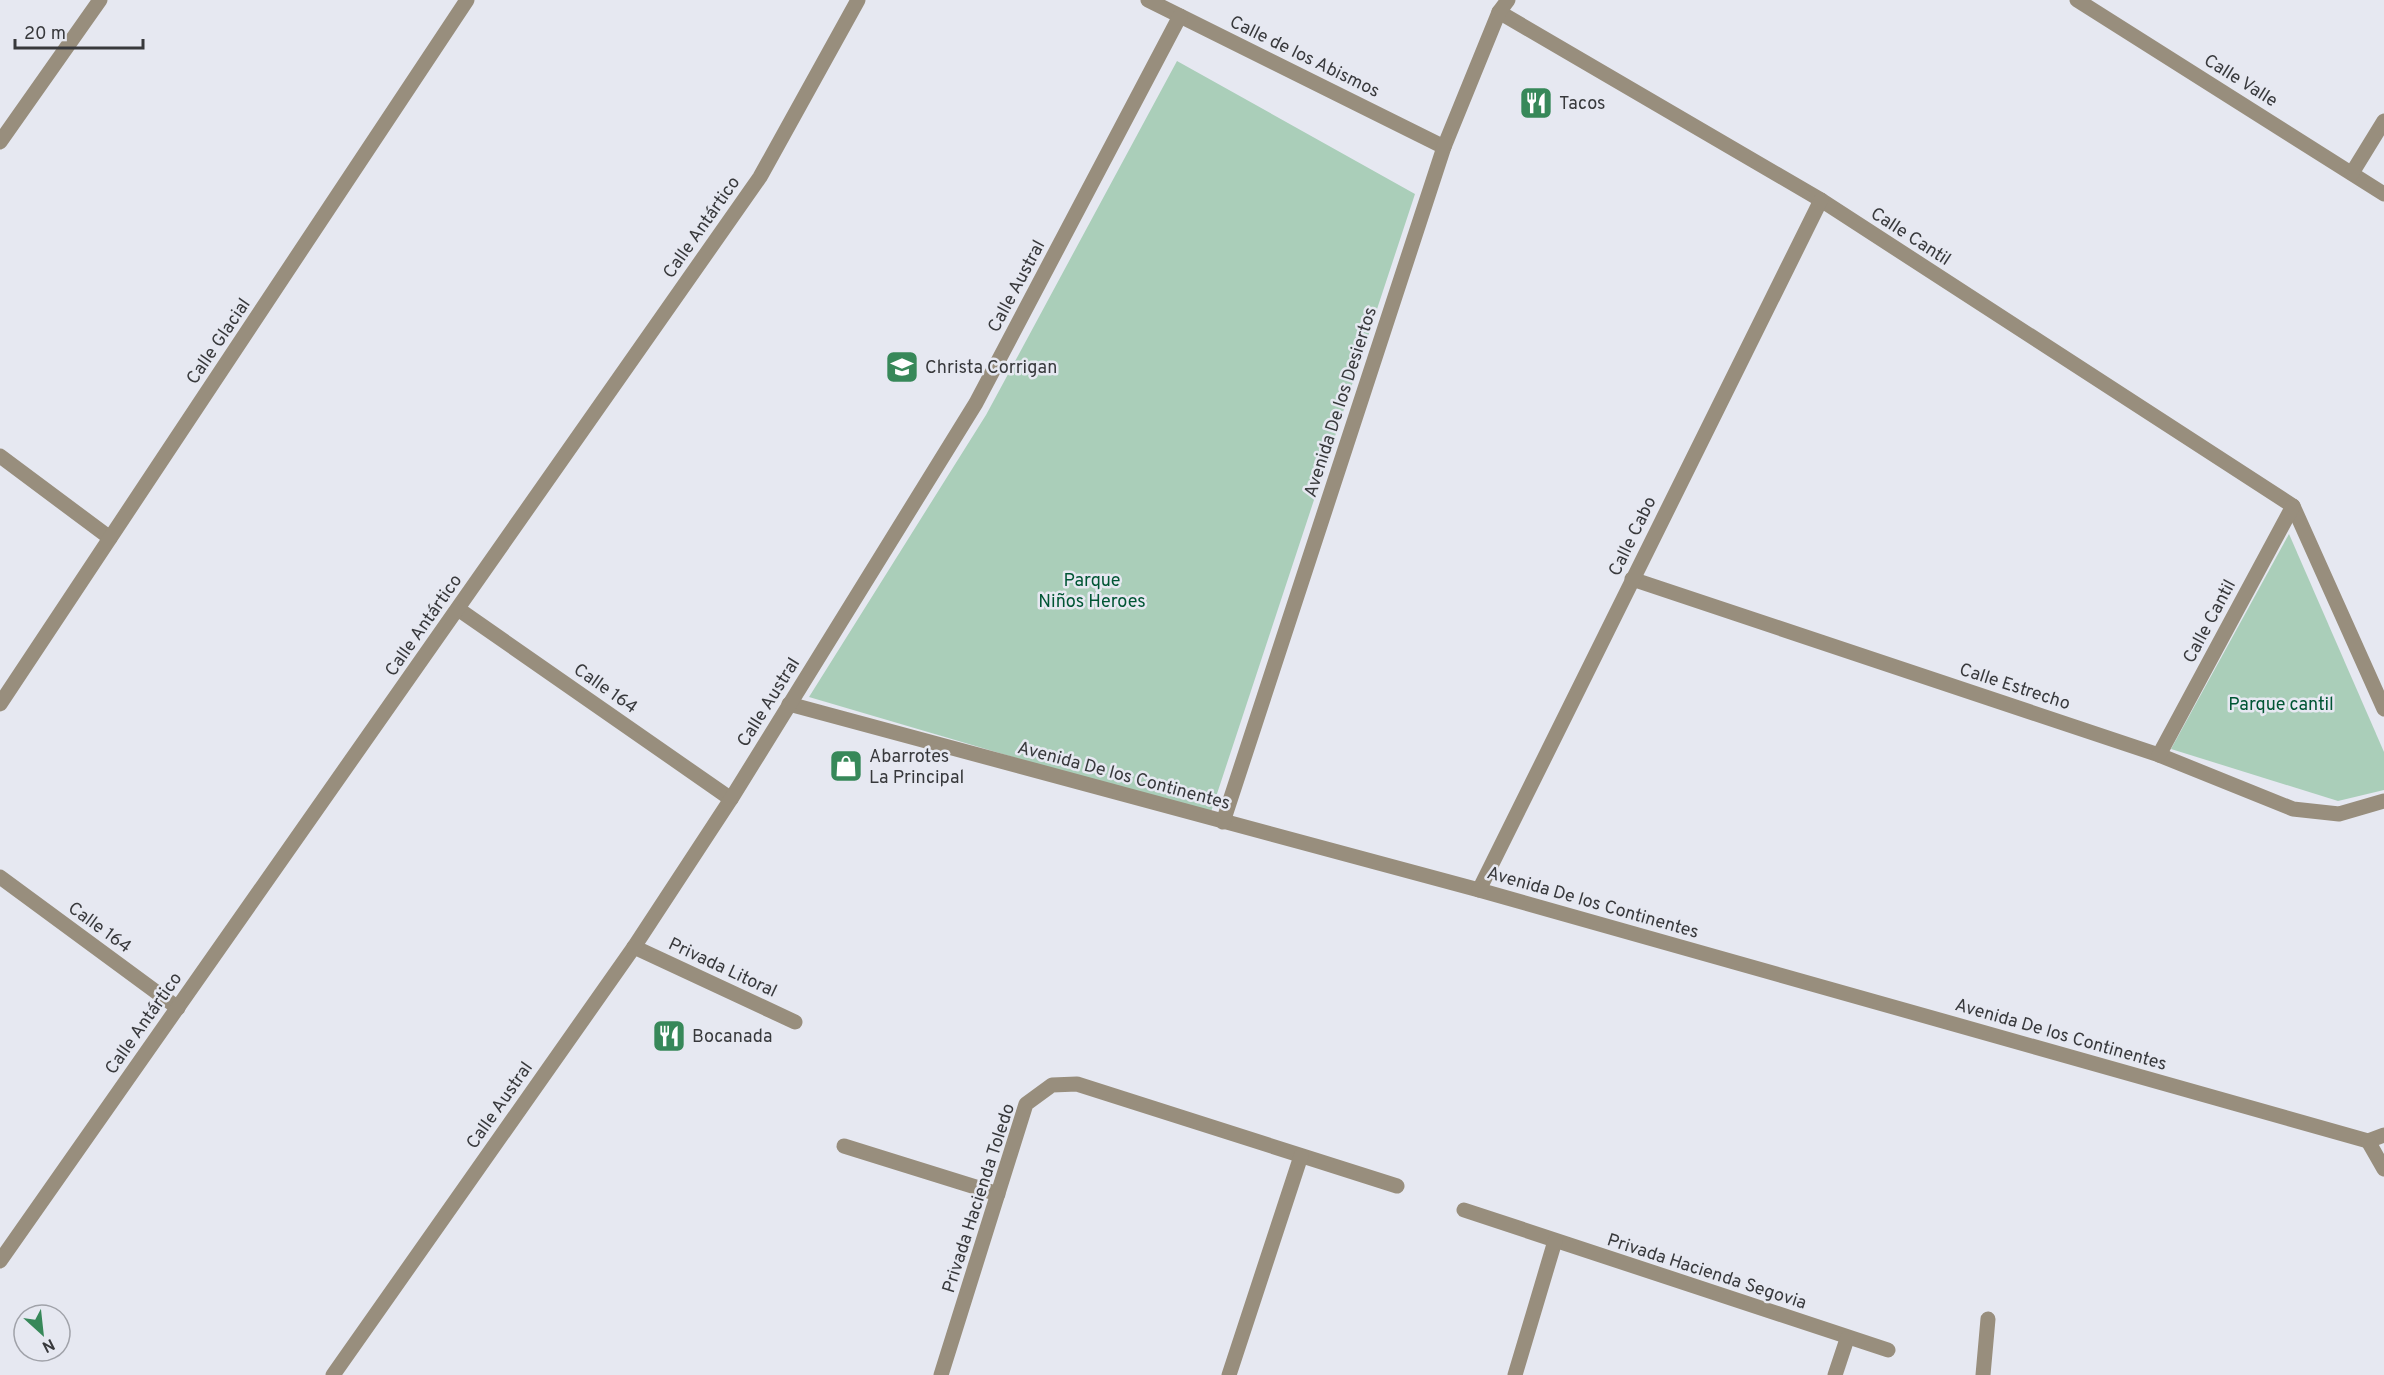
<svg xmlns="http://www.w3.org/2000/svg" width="2384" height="1375" viewBox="0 0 2384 1375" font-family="Overpass,sans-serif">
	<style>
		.green { fill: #aaceb9 }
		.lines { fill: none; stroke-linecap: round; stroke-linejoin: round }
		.minor { stroke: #988e7d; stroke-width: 15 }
		.labels { text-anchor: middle; stroke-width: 5; stroke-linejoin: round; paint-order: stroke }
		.street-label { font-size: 18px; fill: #38393c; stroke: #e6e8f1 }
		.poi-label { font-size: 18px; fill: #38393c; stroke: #e6e8f1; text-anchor: start }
		.park-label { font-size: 18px; fill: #005534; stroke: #e6e8f1 }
	</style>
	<rect width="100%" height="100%" fill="#e6e8f1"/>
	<!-- green -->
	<g class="green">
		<polygon points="1177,61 1415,194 1210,815 809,697 986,415"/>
		<polygon points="2289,534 2384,752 2384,790 2338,801 2171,749"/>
	</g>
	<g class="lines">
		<!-- minor -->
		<g class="minor">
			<polyline points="1148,0 1444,147"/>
			<polyline points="2077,0 2384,194"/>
			<polyline points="1499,12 1821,200 2293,506 2384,709"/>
			<polyline points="0,142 100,0"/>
			<polyline points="2352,173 2384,121"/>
			<polyline points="0,456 110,538"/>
			<polyline points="1632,579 2159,755 2293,809 2339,814 2384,801"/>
			<polyline points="458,609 731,799"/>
			<polyline points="0,704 467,0"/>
			<polyline points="789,704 1479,890 2368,1141 2384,1135"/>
			<polyline points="2159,755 2293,506"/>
			<polyline points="1223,822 1444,147 1499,12 1508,0"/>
			<polyline points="0,877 178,1008"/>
			<polyline points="1479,890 1821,200"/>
			<polyline points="634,947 795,1022"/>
			<polyline points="2368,1141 2384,1169"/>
			<polyline points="844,1146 998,1194"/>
			<polyline points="1464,1210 1888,1350"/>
			<polyline points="0,1261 760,177 858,0"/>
			<polyline points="333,1375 634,947 731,799 976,403 1180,16"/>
			<polyline points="941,1375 1026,1104 1052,1085 1077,1084 1397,1186"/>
			<polyline points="1229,1375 1301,1156"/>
			<polyline points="1515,1375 1555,1241"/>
			<polyline points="1835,1375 1847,1339"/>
			<polyline points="1983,1375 1988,1319"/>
		</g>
	</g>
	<!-- icons -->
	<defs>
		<symbol id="restaurant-square" viewBox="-11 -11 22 22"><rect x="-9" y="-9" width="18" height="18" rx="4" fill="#378859" stroke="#e6e8f1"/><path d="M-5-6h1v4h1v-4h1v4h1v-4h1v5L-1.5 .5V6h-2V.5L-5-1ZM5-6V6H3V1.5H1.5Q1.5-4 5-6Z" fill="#fff"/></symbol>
		<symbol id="school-square" viewBox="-11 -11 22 22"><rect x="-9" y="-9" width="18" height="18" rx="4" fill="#378859" stroke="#e6e8f1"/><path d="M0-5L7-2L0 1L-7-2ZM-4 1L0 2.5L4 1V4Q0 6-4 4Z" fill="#fff"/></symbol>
		<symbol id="shop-square" viewBox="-11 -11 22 22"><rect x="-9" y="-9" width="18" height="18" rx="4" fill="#378859" stroke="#e6e8f1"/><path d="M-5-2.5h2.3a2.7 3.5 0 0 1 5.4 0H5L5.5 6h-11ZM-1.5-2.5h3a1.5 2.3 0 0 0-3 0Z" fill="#fff"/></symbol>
	</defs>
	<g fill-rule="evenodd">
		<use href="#restaurant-square" x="1517" y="84" width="38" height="38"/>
		<use href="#school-square" x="883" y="348" width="38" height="38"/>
		<use href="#shop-square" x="827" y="747" width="38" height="38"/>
		<use href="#restaurant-square" x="650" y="1017" width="38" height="38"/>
	</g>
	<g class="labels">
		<!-- street labels -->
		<g class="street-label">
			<text transform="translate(1305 56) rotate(26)" y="6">Calle de los Abismos</text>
			<text transform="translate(2241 80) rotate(32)" y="6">Calle Valle</text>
			<text transform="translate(701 227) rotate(-55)" y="6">Calle Antártico</text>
			<text transform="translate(1911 236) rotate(33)" y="6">Calle Cantil</text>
			<text transform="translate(1016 286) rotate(-62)" y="6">Calle Austral</text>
			<text transform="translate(218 341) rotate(-56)" y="6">Calle Glacial</text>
			<text transform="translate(1340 402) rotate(-72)" y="6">Avenida De los Desiertos</text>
			<text transform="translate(1632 536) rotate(-64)" y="6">Calle Cabo</text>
			<text transform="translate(2209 621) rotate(-62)" y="6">Calle Cantil</text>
			<text transform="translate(423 625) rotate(-55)" y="6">Calle Antártico</text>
			<text transform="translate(2015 686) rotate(18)" y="6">Calle Estrecho</text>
			<text transform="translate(606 688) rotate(35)" y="6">Calle 164</text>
			<text transform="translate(768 702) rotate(-58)" y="6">Calle Austral</text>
			<text transform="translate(1124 775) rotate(15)" y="6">Avenida De los Continentes</text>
			<text transform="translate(1593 902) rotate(16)" y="6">Avenida De los Continentes</text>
			<text transform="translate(100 927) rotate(36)" y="6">Calle 164</text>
			<text transform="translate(723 967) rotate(25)" y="6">Privada Litoral</text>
			<text transform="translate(143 1023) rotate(-55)" y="6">Calle Antártico</text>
			<text transform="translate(2061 1034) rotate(16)" y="6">Avenida De los Continentes</text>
			<text transform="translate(499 1105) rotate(-55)" y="6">Calle Austral</text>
			<text transform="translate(978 1198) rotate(-72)" y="6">Privada Hacienda Toledo</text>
			<text transform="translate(1707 1271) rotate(18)" y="6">Privada Hacienda Segovia</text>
		</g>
		<!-- poi labels -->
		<g class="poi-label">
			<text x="1559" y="109">Tacos</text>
			<text x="925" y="373">Christa Corrigan</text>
			<text x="869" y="762">Abarrotes<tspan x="869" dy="21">La Principal</tspan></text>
			<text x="692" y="1042">Bocanada</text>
		</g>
		<!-- park labels -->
		<g class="park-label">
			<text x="1092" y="586">Parque<tspan x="1092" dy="21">Niños Heroes</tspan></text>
			<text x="2281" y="710">Parque cantil</text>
		</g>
	</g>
	<!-- north arrow -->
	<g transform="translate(42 1333) rotate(153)"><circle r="28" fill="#e6e8f1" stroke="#a0a2a9" stroke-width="1.5"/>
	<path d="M0-4.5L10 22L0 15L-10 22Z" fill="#378859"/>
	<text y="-9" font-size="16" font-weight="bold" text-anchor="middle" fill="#38393c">N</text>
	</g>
	<!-- scale -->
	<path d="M15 39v9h128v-9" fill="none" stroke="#38393c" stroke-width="3"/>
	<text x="24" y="39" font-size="18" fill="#38393c" stroke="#e6e8f1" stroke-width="4.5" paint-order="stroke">20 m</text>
</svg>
